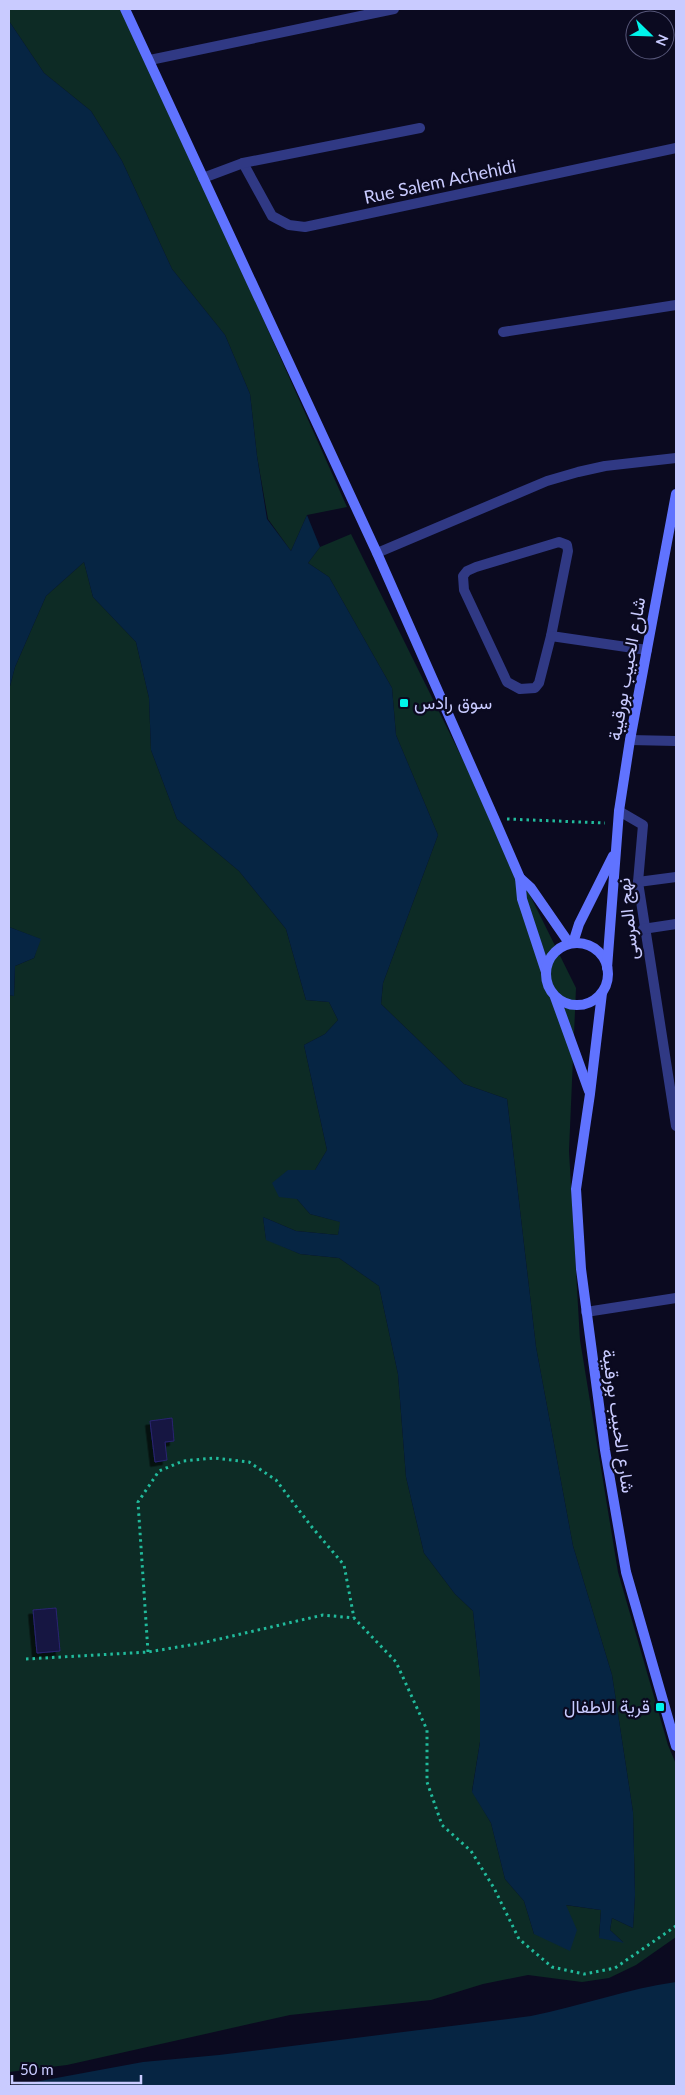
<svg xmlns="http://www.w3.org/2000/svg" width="685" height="2095" viewBox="0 0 685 2095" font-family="Lato,Vazirmatn,sans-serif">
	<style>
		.green { fill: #0d2b25 }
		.water { fill: #062543 }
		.building { fill: #171443; stroke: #292471; filter: url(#shadow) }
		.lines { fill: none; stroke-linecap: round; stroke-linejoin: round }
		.path { stroke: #21bb9c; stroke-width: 3; stroke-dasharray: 2.5 4; stroke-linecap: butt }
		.street { stroke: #303984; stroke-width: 10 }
		.secondary { stroke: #6073ff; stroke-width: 10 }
		.poi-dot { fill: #00f4eb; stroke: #0b0a20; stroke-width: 2 }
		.labels { text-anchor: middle; stroke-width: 4.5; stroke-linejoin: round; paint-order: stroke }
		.street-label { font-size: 18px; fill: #c9cbff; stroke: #0b0a20 }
		.poi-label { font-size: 18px; fill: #c9cbff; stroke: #0b0a20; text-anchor: start }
	</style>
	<defs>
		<filter id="shadow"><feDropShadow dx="-4.5" dy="4.5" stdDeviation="0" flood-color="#0009"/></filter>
	</defs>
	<rect width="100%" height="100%" fill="#0b0a20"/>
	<!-- green -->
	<g class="green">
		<polygon points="9,9 125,9 347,507 307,515 291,551 268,519 257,456 250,394 225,335 172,269 122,161 91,111 44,73 9,21"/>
		<polygon points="351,534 576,988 569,1151 580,1340 618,1572 668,1745 676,1764 676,1937 636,1965 609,1978 582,1982 528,1975 483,1984 431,2000 290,2015 67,2065 9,2072 9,995 14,996 15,966 34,958 40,939 9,927 9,690 15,667 46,596 84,562 93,597 136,642 149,698 151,750 177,819 239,871 286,929 306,1000 329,1002 338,1020 325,1034 304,1045 327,1150 315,1170 288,1170 297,1199 310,1214 341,1222 338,1235 296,1231 263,1217 266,1239 300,1254 339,1258 379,1286 398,1374 406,1477 424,1553 455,1594 473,1611 480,1677 480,1742 472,1791 491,1823 505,1879 524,1901 534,1934 565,1905 601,1910 599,1937 623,1942 610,1930 612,1918 633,1928 635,1895 633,1812 612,1675 573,1546 536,1347 507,1099 464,1084 381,1004 383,983 438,835 396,735 392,688 329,577 308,563 320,547"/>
	</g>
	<!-- water -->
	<g class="water">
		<polygon points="9,21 44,73 91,111 122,161 172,269 225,335 250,394 257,456 267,519 291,551 307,515 320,547 308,563 329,577 392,688 396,735 438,835 383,983 381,1004 464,1084 507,1099 536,1347 573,1546 612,1675 633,1812 635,1895 633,1928 612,1918 610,1930 624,1943 599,1938 601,1910 566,1905 577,1930 570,1951 534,1934 524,1901 505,1879 491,1823 472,1792 480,1742 480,1677 473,1611 455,1594 424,1553 406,1477 398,1374 379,1286 339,1258 300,1254 266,1240 263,1217 296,1231 338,1235 340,1222 310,1214 297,1199 279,1197 272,1183 288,1170 315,1170 327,1150 304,1045 325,1034 338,1020 329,1002 306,1000 286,929 239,871 177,819 151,750 149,698 136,642 93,597 84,562 46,596 15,667 9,690"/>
		<polygon points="9,927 41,939 34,958 15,966 14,996 9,995"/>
		<path d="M676,1982V2086H13L143,2062L219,2055L531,2016C580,2006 627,1989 676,1982Z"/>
	</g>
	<!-- building -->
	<g class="building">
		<polygon points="172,1418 174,1441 165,1442 167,1460 155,1462 150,1421"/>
		<polygon points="56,1608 60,1651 37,1653 33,1610"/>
	</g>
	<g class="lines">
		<!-- path -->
		<g class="path">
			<polyline points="507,819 605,823"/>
			<polyline points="148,1652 138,1502 159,1471 183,1461 214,1458 249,1462 276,1480 311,1526 344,1565 354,1618"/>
			<polyline points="26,1659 148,1652 202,1643 323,1615 354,1618 396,1662 427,1730 427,1782 442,1825 471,1851 494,1888 519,1939 552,1967 584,1974 615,1968 676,1926"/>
		</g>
		<!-- street -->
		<g class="street">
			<polyline points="150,60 394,9"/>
			<polyline points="243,163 272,216 289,225 305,227 676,148"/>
			<polyline points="203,178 243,163 420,128"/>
			<polyline points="503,332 676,305"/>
			<polygon points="559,542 567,545 568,551 551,636 539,683 535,688 520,689 507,682 464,590 463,576 467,571 476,567"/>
			<polyline points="377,553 547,481 578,472 605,466 676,458"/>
			<polyline points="551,636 647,650"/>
			<polyline points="630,740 676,741"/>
			<polyline points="619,811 643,825 638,882 676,1126"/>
			<polyline points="638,882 676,877"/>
			<polyline points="643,929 676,924"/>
			<polyline points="586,1312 676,1298"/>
		</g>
		<!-- secondary -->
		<g class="secondary">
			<polyline points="125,9 377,553 494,818 520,878 522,899 546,972"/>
			<polyline points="520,878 531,888 569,943"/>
			<circle cx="577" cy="974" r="31"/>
			<polyline points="573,943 579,924 613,856"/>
			<polyline points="607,968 619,811 630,740 676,494"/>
			<polyline points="602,993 590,1094 576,1189 581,1269 605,1450 626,1572 676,1746"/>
			<polyline points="555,997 589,1091"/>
		</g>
	</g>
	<!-- markers -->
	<g class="poi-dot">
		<rect x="399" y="698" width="10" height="10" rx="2.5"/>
		<rect x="655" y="1702" width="10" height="10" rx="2.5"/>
	</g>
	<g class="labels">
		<!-- street labels -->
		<g class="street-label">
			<text transform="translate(440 182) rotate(-12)" y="6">Rue Salem Achehidi</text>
			<text transform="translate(627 669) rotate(-80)" y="6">شارع الحبيب بورقيبة</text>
			<text transform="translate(628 919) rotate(-96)" y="6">نهج المرسى</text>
			<text transform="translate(618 1421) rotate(82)" y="6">شارع الحبيب بورقيبة</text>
		</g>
		<!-- poi labels -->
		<g class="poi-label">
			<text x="414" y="709">سوق رادس</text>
			<text x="650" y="1713" text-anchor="end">قرية الاطفال</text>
		</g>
	</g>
	<!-- border -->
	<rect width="685" height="2095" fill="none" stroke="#c9cbff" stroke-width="20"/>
	<!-- north arrow -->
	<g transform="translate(650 35) rotate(113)"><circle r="24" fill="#0b0a20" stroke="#575779"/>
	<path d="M0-4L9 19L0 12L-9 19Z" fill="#00f4eb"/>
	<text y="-8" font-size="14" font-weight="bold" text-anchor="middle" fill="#c9cbff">N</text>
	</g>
	<!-- scale -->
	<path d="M12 2075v8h129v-8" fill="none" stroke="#c9cbff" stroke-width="2.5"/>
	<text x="20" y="2075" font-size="15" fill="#c9cbff" stroke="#0b0a20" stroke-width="4" paint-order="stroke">50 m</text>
</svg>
